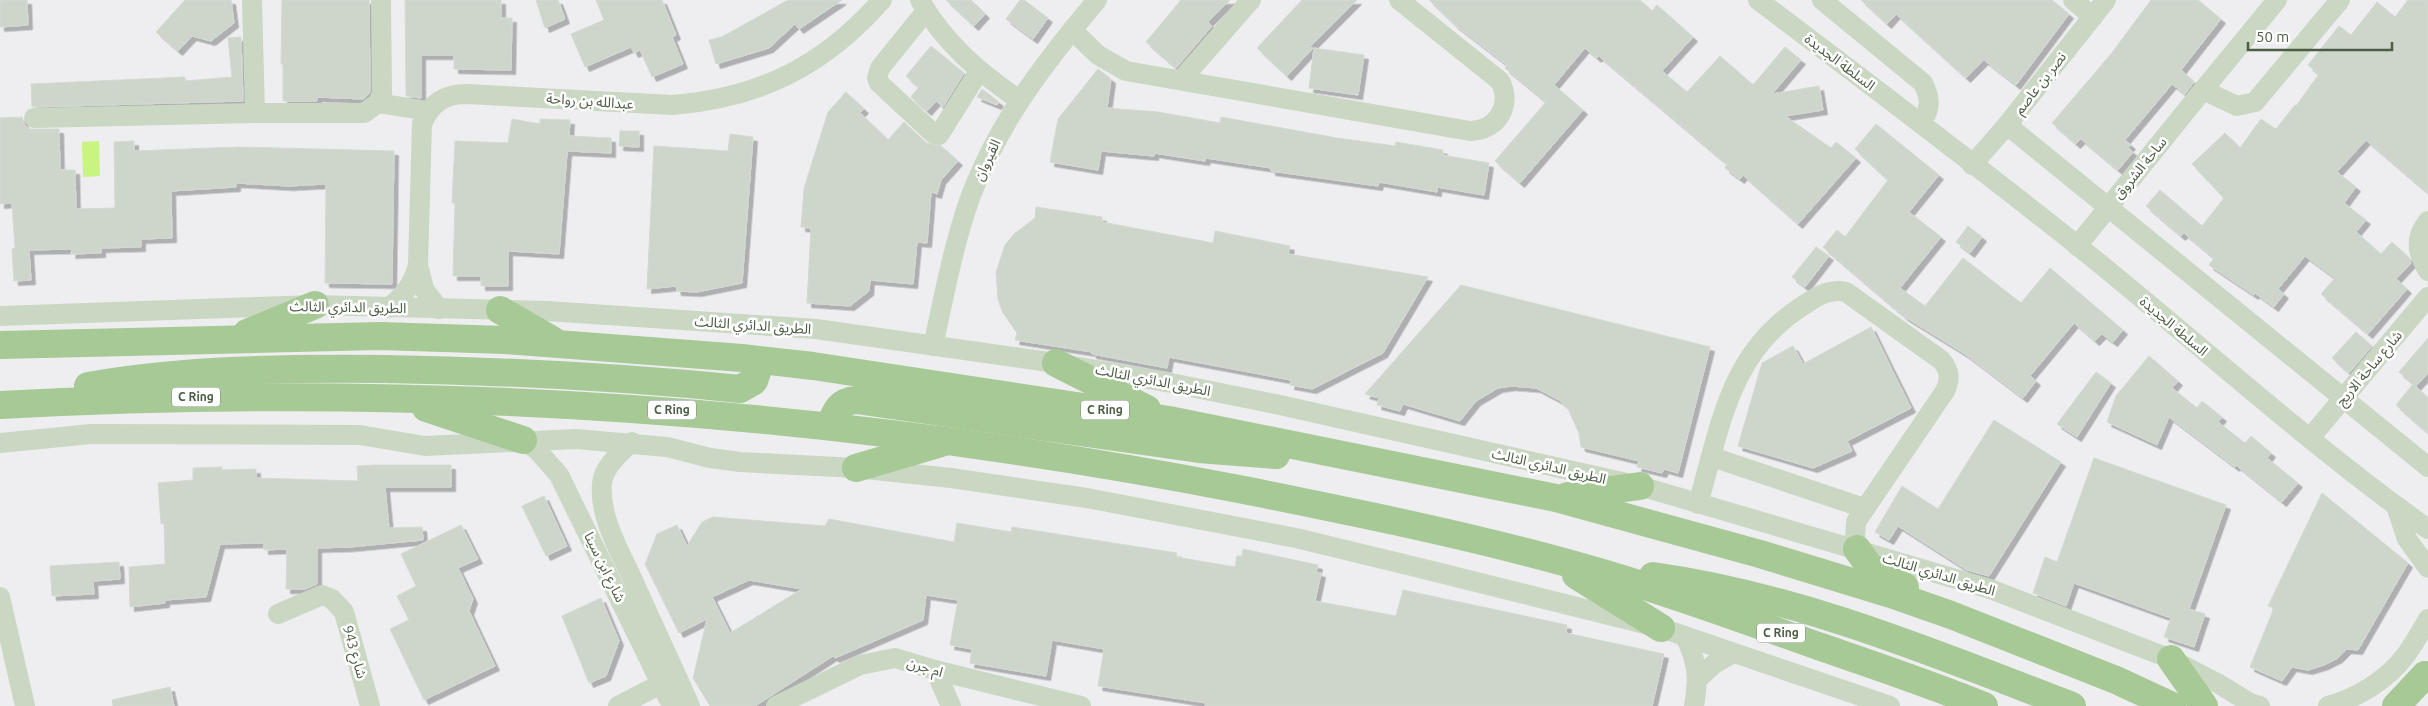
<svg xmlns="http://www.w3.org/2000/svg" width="2428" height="706" viewBox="0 0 2428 706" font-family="Ubuntu,'Noto Sans Arabic',sans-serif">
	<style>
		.water { fill: #c7f580 }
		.building { fill: #ced6cc; stroke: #d2dad1; fill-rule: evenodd; filter: url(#shadow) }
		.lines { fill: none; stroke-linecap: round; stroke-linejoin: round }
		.minor { stroke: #cad7c3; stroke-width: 20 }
		.trunk { stroke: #a6c995; stroke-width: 28 }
		.labels { text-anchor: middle; stroke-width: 5; stroke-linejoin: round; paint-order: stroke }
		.shield { fill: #fff; stroke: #828e7c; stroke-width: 1 }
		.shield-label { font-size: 12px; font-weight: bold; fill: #4d5d44 }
		.street-label { font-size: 14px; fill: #4d5d44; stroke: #fff }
	</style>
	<defs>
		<filter id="shadow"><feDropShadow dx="4.5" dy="4.5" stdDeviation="0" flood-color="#0004"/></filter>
	</defs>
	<rect width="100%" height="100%" fill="#eeeef1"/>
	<!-- water -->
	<polygon class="water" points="99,141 100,176 83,177 82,142"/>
	<!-- building -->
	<g class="building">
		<polygon points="0,0 27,0 28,25 0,27"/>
		<polygon points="185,0 231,0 234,23 211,41 192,36 178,51 156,32"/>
		<polygon points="282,0 369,0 370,91 368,95 363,99 317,97 317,101 283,101 283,64 281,64"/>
		<polygon points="405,0 501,0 501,18 512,18 511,70 454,69 454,55 421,55 421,98 406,96"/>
		<polygon points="536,0 558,0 565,19 545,28"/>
		<polygon points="596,0 662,0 676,35 672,37 683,64 652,77 640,50 634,53 631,47 585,67 571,34 604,20"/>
		<polygon points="788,0 842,0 799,29 795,24 769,48 716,64 709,40 722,37"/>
		<polygon points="946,0 971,0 985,14 974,26"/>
		<polygon points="1020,0 1024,0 1048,18 1033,39 1006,19"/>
		<polygon points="1181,0 1230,0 1208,22 1212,26 1176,68 1146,42"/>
		<polygon points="1302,0 1357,0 1310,47 1313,48 1287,76 1257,48"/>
		<polygon points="1429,0 1640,0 1652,11 1657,5 1693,37 1662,71 1687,92 1720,56 1753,85 1785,47 1801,60 1772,94 1819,86 1823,110 1785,116 1831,148 1836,142 1856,158 1798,224 1743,175 1740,179 1725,168 1727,164 1599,56 1597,58 1585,48 1554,85 1583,110 1520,183 1495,161 1546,102 1505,68 1507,65 1455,25"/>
		<polygon points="1861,0 2052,0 2069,14 2016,85 1984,60 1966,78 1896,14 1887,24"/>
		<polygon points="2151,0 2198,0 2221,19 2181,70 2194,82 2185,94 2172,84 2125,140 2131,145 2128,148 2133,152 2118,170 2081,139 2076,144 2052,123 2111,54"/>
		<polygon points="2408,0 2428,0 2428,193 2366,140 2337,172 2356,187 2344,203 2366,220 2356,232 2381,254 2392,242 2409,258 2411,263 2396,279 2407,289 2368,334 2321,294 2335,278 2305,256 2278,289 2284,294 2274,307 2255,293 2254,295 2209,265 2214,258 2184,233 2181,236 2146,206 2160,190 2202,226 2224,198 2192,164 2225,133 2240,148 2261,119 2276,129 2295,105 2296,106 2319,74 2308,65 2339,26 2351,35 2377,2 2395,17"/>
		<polygon points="241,37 243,101 32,107 31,84 185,77 185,81 232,77 228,38"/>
		<polygon points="931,46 964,73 943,107 936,101 927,111 911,97 919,87 906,76"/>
		<polygon points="1314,48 1364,55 1358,95 1309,88"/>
		<polygon points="1098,69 1111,79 1107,108 1158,112 1220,123 1221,117 1337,138 1395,146 1396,142 1443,150 1442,155 1489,163 1484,195 1437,187 1437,192 1379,182 1378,186 1271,171 1271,168 1206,158 1205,161 1154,153 1154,156 1101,151 1098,170 1050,162 1058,119"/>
		<polygon points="982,89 999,102 997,105 977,97"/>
		<polygon points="846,92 864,109 860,113 888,140 904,122 926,143 941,146 958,161 941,180 937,194 931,192 927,243 917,242 913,284 870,280 869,291 850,306 807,303 811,228 801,227 804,188 828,112"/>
		<polygon points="22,117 24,124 29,129 59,129 60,170 75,170 76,209 115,208 114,142 134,141 134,151 239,147 394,151 392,284 325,283 326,184 289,186 236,183 236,187 171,191 172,238 141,239 141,247 101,248 101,253 71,254 72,249 29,250 31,280 14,281 12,249 15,248 12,203 0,204 0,118"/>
		<polygon points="512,119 540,124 540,119 570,120 569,136 611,138 611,153 568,151 567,153 559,254 508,251 508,286 481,286 481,276 453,276 455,203 452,203 455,141 508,143"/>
		<polygon points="1876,124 1939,175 1909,212 1941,237 1900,288 1925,306 1963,258 2021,303 2050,268 2123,330 2113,342 2102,334 2095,341 2074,323 2030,376 2036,381 2023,398 1965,354 1905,317 1823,247 1837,230 1845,237 1888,180 1855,149"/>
		<polygon points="620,131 639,131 639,147 619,146"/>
		<polygon points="730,134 753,137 742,283 697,292 677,291 676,286 647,289 654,146 728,151"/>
		<polygon points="1036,207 1102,217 1102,222 1213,243 1215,231 1290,246 1288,254 1428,277 1383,353 1312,389 1290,385 1291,380 1169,357 1167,368 1092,354 1092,352 1015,340 1017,333 1003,313 998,300 996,272 1005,245 1014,234 1035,218"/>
		<polygon points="1968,226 1982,237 1970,253 1956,242"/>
		<polygon points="1816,247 1829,256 1805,287 1792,277"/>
		<polygon points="1461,285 1710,347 1678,473 1664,469 1662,473 1637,467 1639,461 1581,447 1579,433 1568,409 1559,400 1536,388 1511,386 1498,388 1476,401 1460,421 1403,404 1400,411 1377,405 1379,398 1365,394"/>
		<polygon points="1871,327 1911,408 1847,441 1852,451 1813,468 1738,446 1762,363 1793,346 1803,364"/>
		<polygon points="2356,332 2372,346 2349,373 2332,358"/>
		<polygon points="2428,338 2428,373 2416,386 2399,372"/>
		<polygon points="2149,356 2178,381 2172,388 2197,408 2202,401 2222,417 2218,422 2245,443 2251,436 2271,453 2267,458 2298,483 2282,502 2236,465 2235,467 2169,417 2157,445 2107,422 2116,396"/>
		<polygon points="2096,372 2111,383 2077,437 2057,424"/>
		<polygon points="2413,384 2428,398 2428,433 2396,405"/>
		<polygon points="1994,420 2061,462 1989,576 1967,570 1898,526 1889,540 1875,532 1902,486 1938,509"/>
		<polygon points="2094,458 2226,505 2189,609 2205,614 2194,647 2164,637 2171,618 2074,583 2066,606 2033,593 2045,557 2057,562"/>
		<polygon points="375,465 451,465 451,487 385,487 389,528 422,527 423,540 350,547 317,548 317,584 305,589 286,589 287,549 264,550 264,543 220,544 206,597 165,600 165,603 130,607 129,567 165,564 164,523 161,524 158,483 193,480 193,468 222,467 222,470 256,469 256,478 358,481 357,466"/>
		<polygon points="2322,493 2408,563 2358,650 2347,649 2338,658 2324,665 2308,670 2292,667 2282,681 2250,667 2274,608 2268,606"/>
		<polygon points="544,496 567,546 546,556 522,506"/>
		<path d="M713,517L825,526L829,519L954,542L957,523L1011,532L1012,527L1177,553L1176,557L1235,567L1237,556H1242L1243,549L1318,565L1316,572L1321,573L1315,601L1396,616L1403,590L1567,625L1566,633L1664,654L1652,706H1205L1206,703L1098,686L1104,649L1052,640L1046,676L970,663L972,649L950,645L958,600L926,595L923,620L835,658L833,656L755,706H710L693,678L707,619L679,633L645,564L657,534L677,525L687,546L702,522ZM749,580L802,589L730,633L712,597Z"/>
		<polygon points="461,525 478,559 458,568 473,599 469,611 495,666 424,700 390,629 409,620 397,596 416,586 401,554"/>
		<polygon points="119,562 120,579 93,581 94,594 52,596 50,566"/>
		<polygon points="601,598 619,641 606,676 589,683 562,616"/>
		<polygon points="170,687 174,706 113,706 112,700"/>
	</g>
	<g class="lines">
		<!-- minor -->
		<g class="minor">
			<path d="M920,0C944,43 979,72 1019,100"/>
			<path d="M1758,0C1865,81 1973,162 2078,246C2195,340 2306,442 2428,529"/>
			<path d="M1822,0L1923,83C1931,99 1931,109 1921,123"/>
			<polyline points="2073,0 2093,17"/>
			<polyline points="2277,0 2203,90 2237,106 2255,102 2340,0"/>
			<polyline points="926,11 880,68 877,78 879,83 934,134 939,135 979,71"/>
			<path d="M1072,30L1098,55L1126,71L1470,131C1497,131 1513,105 1500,81L1399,0"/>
			<polyline points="1181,80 1251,0"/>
			<polyline points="378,103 428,111"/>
			<polyline points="255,113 364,113 378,103 382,93 381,0"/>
			<polyline points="34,118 255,113 252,0"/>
			<polyline points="2007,125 2428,467"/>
			<polyline points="1972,165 2007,125 2106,0"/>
			<path d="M2428,221C2414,239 2417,252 2428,271"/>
			<polyline points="2077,246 2203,90"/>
			<path d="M388,308C404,296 413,284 418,265"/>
			<path d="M439,309L424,289L418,265L422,124C431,103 444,94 467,94L672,105C760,98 824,66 882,0"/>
			<polyline points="0,316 315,305 547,311 816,329 1056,363 1171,383 1280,405 1640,486 1990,589 2171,659 2219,684 2250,703 2260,706"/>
			<path d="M933,346C944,297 953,246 970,198C999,121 1045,62 1097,0"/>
			<polyline points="2310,438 2428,297"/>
			<polyline points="523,440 537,450 559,475 672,706"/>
			<path d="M632,442C620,453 603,467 602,484C599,516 619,550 632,578C651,621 671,663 690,706"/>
			<polyline points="0,443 91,434 360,435 425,446 576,439 667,447 710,458 740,462 856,468 951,478 1087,498 1296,538 1424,569 1661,628 1890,706"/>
			<polyline points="1712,457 1864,508"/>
			<path d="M1698,504C1721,425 1729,352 1804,305C1818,296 1829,288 1846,292L1941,360C1950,370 1951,379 1945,391L1856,522L1855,539L1857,549"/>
			<polyline points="2396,506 2407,539 2428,568"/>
			<polyline points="0,597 25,706"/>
			<polyline points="278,614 322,595 332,599 344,612 370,706"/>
			<path d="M1685,636C1698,664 1699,676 1694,706"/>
			<polyline points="935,670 951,706"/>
			<polyline points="1698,679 1714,664 1733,653"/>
			<polyline points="618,706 673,678"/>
			<polyline points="776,706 860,665 895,658 935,670 1081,706"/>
			<path d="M2328,706C2356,699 2388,679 2405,656C2414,644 2421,631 2428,619"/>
		</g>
		<!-- trunk -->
		<g class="trunk">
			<polyline points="500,310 552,340"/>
			<polyline points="247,333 315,305"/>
			<polyline points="0,345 380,336 505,340 742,358 813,366 1169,420 1556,498 1760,554 1891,594 1951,615 2116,680 2172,706"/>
			<polyline points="1056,363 1147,409"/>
			<path d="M88,386C186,369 285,368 385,369C504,371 622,377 740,389L754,381L761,361"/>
			<path d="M0,405C421,382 830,409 1244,490C1353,512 1463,534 1571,564C1655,587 1739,618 1821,647C1876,666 1930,684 1984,706"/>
			<polyline points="426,408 523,440"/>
			<path d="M830,426C835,412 839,401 856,400L1199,449L1276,455"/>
			<polyline points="856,468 941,443"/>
			<polyline points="1567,496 1640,486"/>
			<polyline points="1857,549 1869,566 1905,587"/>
			<polyline points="1576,575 1661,628"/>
			<path d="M1653,576C1798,596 1936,654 2072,706"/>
			<polyline points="2171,659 2204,706"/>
			<polyline points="2396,706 2425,675"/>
		</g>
	</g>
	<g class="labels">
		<!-- shield labels -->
		<g class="shield">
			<rect x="172" y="387.5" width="48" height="19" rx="4"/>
			<rect x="648" y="400.5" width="48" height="19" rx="4"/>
			<rect x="1081" y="400.5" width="48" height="19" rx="4"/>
			<rect x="1757" y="623.5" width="48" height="19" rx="4"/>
		</g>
		<g class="shield-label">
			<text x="196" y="401">C Ring</text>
			<text x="672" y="414">C Ring</text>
			<text x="1105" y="414">C Ring</text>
			<text x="1781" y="637">C Ring</text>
		</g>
		<!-- street labels -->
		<g class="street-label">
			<text transform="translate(1840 62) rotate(37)" y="5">السلطة الجديدة</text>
			<text transform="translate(2040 83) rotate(-52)" y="5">نصر بن عاصم</text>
			<text transform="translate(590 101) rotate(4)" y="5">عبدالله بن رواحة</text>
			<text transform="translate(987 160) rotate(-65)" y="5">القيروان</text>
			<text transform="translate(2140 168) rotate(-51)" y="5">ساحة الشروق</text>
			<text transform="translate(348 307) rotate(1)" y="5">الطريق الدائري الثالث</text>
			<text transform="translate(753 325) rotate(4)" y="5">الطريق الدائري الثالث</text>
			<text transform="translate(2174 326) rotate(40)" y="5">السلطة الجديدة</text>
			<text transform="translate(2369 368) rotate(-50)" y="5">شارع ساحة الاريج</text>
			<text transform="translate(1153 380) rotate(11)" y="5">الطريق الدائري الثالث</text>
			<text transform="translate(1549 466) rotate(13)" y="5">الطريق الدائري الثالث</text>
			<text transform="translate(605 567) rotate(64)" y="5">شارع ابن سينا</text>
			<text transform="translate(1939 574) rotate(17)" y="5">الطريق الدائري الثالث</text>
			<text transform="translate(355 652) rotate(74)" y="5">شارع 943</text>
			<text transform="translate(925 667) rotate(17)" y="5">ام جرن</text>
		</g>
	</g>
	<!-- scale -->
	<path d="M2248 42v8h144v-8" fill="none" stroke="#4d5d44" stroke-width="2.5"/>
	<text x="2256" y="42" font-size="15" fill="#4d5d44" stroke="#ffffff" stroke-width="4" paint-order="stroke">50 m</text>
</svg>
